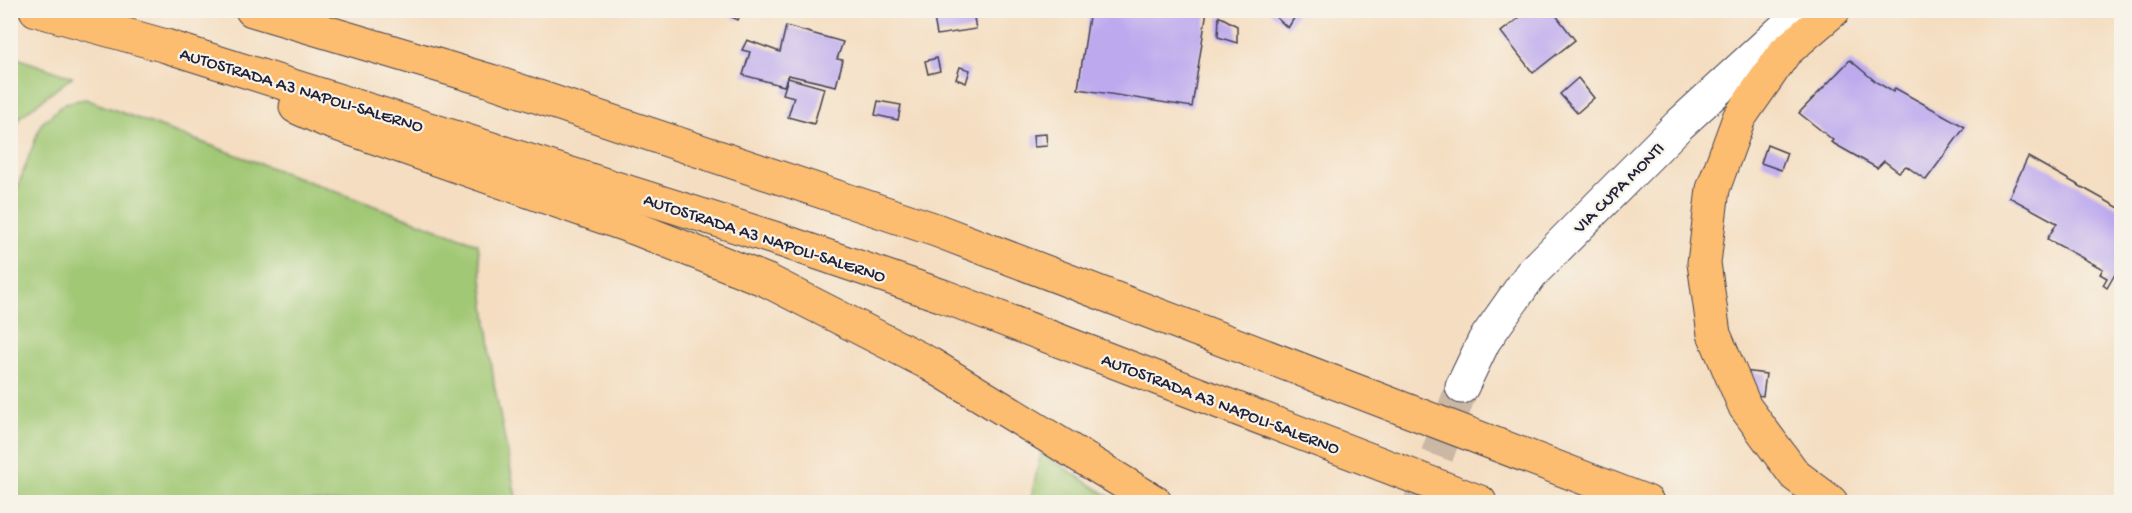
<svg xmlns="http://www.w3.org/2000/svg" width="2132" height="513" viewBox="0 0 2132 513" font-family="'Gochi Hand',sans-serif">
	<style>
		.green { fill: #a1c874; stroke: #627558; stroke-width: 1.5 }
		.building { fill: #bca9ee }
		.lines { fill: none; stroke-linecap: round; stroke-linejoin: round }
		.minor-tunnel { stroke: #cab8a5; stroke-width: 33; stroke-dasharray: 33 16; stroke-linecap: butt }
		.minor-casing { stroke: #423e4f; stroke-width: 35 }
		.highway-casing { stroke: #423e4f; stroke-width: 35 }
		.minor { stroke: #fff; stroke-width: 33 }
		.highway { stroke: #fcbd6f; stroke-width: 33 }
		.labels { text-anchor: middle; stroke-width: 4.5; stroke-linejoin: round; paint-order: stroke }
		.street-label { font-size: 18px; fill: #22223b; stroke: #f7f3e8 }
	</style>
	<rect width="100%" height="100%" fill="#f7f3e8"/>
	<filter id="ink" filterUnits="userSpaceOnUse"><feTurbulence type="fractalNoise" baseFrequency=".0167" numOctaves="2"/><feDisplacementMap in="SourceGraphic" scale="12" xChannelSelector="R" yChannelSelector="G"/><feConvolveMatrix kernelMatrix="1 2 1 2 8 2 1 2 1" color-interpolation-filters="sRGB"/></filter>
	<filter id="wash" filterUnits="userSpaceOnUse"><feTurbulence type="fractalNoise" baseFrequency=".008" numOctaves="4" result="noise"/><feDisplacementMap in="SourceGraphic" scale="24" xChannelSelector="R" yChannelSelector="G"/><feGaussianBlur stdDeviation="1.35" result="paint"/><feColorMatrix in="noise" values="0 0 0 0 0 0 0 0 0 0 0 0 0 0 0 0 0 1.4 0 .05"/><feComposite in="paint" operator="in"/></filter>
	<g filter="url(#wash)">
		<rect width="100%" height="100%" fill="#f4ddc0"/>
		<!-- green -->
		<g class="green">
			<polygon points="11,56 72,77 20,117 11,137"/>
			<polygon points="85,99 478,244 494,384 517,502 11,502 11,205 41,124 65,103"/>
			<polygon points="1041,453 1110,497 1119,502 1030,502"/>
		</g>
		<g id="blocks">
			<!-- building -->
			<g class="building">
				<polygon points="717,10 742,10 738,20"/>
				<polygon points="1090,10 1207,10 1192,107 1078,89"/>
				<polygon points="1268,10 1299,10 1288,28"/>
				<polygon points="1529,10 1552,10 1575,40 1533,73 1501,32"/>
				<polygon points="973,12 976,29 937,35 934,18"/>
				<polygon points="1219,16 1237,26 1237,43 1218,37"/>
				<polygon points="786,26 843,42 837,59 843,60 836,86 788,75 784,86 743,75 750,52 742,50 747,40 780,52"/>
				<polygon points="937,58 940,71 928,74 925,61"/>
				<polygon points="1850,60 1876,82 1893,92 1895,88 1965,127 1926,180 1906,166 1899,172 1884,161 1877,168 1831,142 1833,140 1799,113"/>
				<polygon points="960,67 970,70 966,83 956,79"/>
				<polygon points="788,78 824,88 814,124 788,117 794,97 783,94"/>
				<polygon points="1578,78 1594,98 1577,113 1560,94"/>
				<polygon points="878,101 901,105 898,120 875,115"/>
				<polygon points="1046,134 1047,146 1034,147 1033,135"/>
				<polygon points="1767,145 1787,153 1781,170 1761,163"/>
				<polygon points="2028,157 2119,208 2122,203 2122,262 2107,288 2103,285 2107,278 2100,274 2103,269 2047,239 2057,223 2009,197"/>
				<polygon points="1744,371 1766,374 1763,396 1742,393"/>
			</g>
		</g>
	</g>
	<g filter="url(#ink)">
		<use href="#blocks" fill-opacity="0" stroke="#423e4f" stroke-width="1.5"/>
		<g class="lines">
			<!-- minor-tunnel -->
			<polyline class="minor-tunnel" points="1420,502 1462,387"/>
			<defs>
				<polyline id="minor" points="1462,387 1484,341 1531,274 1679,125 1804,10"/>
				<g id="highway">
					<polyline points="36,10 166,46 780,240 943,296 1480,502"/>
					<polyline points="252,10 491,81 936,230 1647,502"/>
					<polyline points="296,107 325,120 637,229 768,281 930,364 1155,502"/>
					<polyline points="1831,502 1795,475 1745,407 1714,334 1704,263 1713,189 1739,118 1785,52 1834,10"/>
				</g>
			</defs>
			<!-- minor casing -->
			<use href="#minor" class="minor-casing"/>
			<!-- highway casing -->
			<use href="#highway" class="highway-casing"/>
			<!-- minor -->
			<use href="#minor" class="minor"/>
			<!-- highway -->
			<use href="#highway" class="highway"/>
		</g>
	</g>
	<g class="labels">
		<!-- street labels -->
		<g class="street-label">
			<text transform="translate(302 89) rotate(17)" y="6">AUTOSTRADA A3 NAPOLI-SALERNO</text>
			<text transform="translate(1618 187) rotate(-45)" y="6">VIA CUPA MONTI</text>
			<text transform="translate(765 237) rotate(18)" y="6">AUTOSTRADA A3 NAPOLI-SALERNO</text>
			<text transform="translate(1221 403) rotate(21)" y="6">AUTOSTRADA A3 NAPOLI-SALERNO</text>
		</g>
	</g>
	<!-- margin -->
	<rect width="2132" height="513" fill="none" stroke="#f7f3e8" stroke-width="36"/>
</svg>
